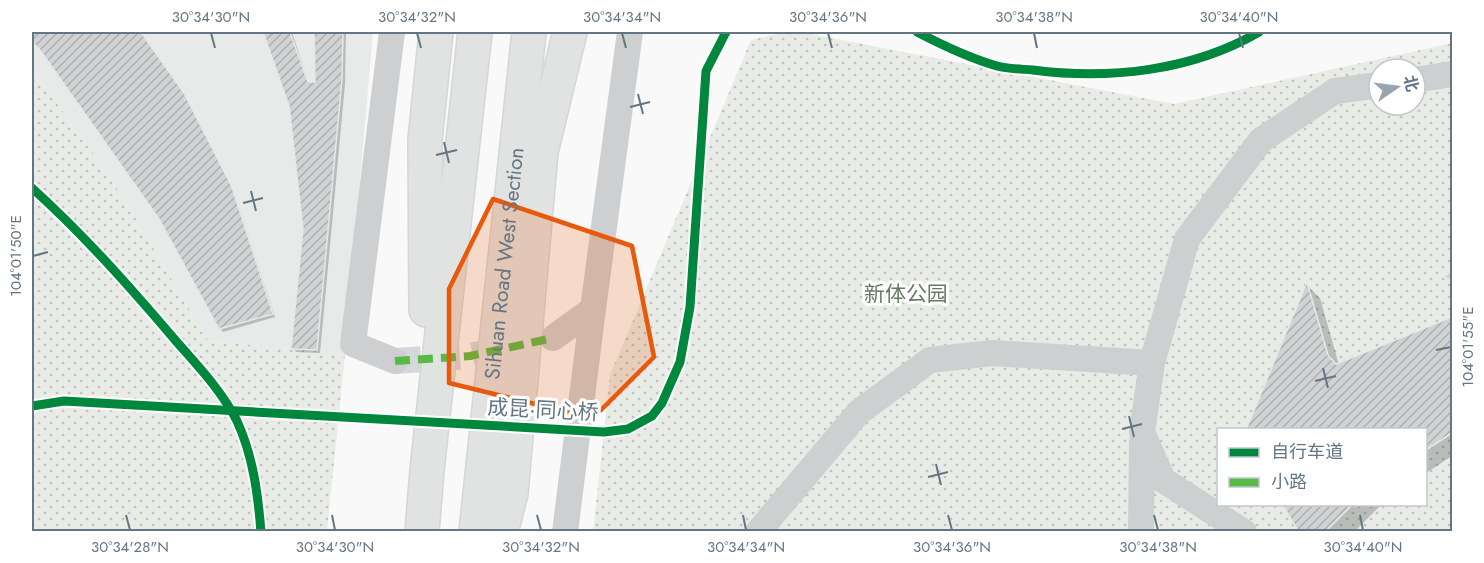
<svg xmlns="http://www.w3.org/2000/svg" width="1484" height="563" viewBox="0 0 1484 563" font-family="Jost,'Noto Sans SC',sans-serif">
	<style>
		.built { fill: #e8e9e9 }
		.park { fill: url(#park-dots); fill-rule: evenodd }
		.shadow { fill: #0003 }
		.building { fill: url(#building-hatch); stroke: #e8e8e8; stroke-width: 1.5 }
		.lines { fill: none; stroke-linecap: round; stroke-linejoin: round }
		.street-tunnel { stroke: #d4d8dc; stroke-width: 26; stroke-dasharray: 26 13; stroke-linecap: butt }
		.highway-casing { stroke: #d5d6d6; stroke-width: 36 }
		.street { stroke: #cecfd0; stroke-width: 26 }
		.highway { stroke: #e1e2e2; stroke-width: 33 }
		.quiet { stroke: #58b947; stroke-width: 8; stroke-dasharray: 15 8; stroke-linecap: butt }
		.cycleway-casing { stroke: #fff; stroke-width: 13 }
		.cycleway { stroke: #00873e; stroke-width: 9 }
		.marked { fill: #e8590c; fill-opacity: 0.2; stroke: #e8590c; stroke-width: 4.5; stroke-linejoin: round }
		.ticks { fill: none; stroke: #657683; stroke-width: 2 }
		.labels { text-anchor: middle; stroke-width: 6; stroke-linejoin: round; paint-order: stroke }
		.street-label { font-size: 21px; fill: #657683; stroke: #fff }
		.park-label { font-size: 21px; fill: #687a64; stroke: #fff }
		.neatline { fill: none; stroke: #657683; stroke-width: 2 }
		.ticks-label { font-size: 15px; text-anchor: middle; fill: #657683 }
	</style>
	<defs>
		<pattern id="park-dots" width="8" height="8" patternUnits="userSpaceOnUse" patternTransform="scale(1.5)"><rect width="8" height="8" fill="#e8ebe6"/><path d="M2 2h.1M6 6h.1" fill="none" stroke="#c0c3c0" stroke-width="1.8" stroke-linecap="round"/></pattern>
		<pattern id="building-hatch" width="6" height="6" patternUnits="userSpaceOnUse" patternTransform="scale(1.5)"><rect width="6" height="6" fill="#d0d2d3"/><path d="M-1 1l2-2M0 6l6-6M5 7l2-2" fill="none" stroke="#acafb1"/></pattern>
	</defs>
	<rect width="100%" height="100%" fill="#f9f9f9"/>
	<!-- built -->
	<polygon class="built" points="32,32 373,32 345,354 208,341 124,199 76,129 32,70"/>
	<!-- park -->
	<g class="park">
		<path d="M785,32H800L1174,104L1452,43V531L593,532L610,375L751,40ZM1379,69H1415V105H1379ZM1218,430H1426V504H1218Z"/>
		<polygon points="32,70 76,129 124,199 208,341 345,354 327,531 32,531"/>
	</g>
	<!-- shadow -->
	<g class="shadow">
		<polygon points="32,32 140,32 187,99 234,192 275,317 223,332 220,328 160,218 42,50 32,40"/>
		<polygon points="265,32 292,32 309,84 316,84 316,32 346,32 345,84 320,353 296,352 293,348 304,229 291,105"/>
		<polygon points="1307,285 1320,298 1339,365 1452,318 1452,456 1426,473 1426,430 1247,430"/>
		<polygon points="1284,504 1382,504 1354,532 1301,532"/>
	</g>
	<!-- building -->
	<g class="building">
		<polygon points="32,32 141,32 184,93 232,187 273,314 219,329 159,219 40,50 32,42"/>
		<polygon points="263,32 290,32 308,82 315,82 314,32 343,32 342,79 317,350 291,349 303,229 289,106"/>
		<polygon points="1452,270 1452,280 1444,277"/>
		<polygon points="1307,282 1328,355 1336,364 1452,317 1452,433 1426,450 1426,430 1246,430"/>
		<polygon points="1282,504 1353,504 1325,532 1299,532"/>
	</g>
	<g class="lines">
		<!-- street-tunnel -->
		<polyline class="street-tunnel" points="395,361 470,356 512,347"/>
		<defs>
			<g id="highway">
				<polyline points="426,310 425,140 436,32"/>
				<polyline points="422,532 427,470 475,32"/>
				<path id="s1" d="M476,532L529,32"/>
				<polyline points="501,532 511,493 541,152 570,32"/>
			</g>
		</defs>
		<!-- highway casing -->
		<use href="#highway" class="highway-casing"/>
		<!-- street -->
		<g class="street">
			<polyline points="392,32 353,344 395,361"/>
			<polyline points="1415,80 1452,74"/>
			<polyline points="553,338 593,309 630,32"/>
			<polyline points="565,532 593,309"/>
			<polyline points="758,532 859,412 930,360 992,353 1152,363"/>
			<polyline points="1141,532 1142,442"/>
			<polyline points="1244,532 1163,480 1142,432 1152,363 1187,239 1261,140 1335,91 1379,85"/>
		</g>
		<!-- highway -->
		<use href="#highway" class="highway"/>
		<!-- quiet -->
		<polyline class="quiet" points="395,361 470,356 553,338"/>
		<defs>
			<g id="cycleway">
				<path d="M917,32C942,45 969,58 997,66C1008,69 1021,69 1033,70C1109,80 1192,71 1259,32"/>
				<path d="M32,188C85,236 130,287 176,341C197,365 222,391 237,421C253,456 258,494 261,532"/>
				<polyline points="32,406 64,401 604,432 628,429 652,416 662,403 680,362 690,307 706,71 726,32"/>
			</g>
		</defs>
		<!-- cycleway casing -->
		<use href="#cycleway" class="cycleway-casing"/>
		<!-- cycleway -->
		<use href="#cycleway" class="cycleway"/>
	</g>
	<!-- marked area -->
	<path class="marked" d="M493,199L632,246L654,357L593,418L449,383V289Z"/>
	<!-- ticks -->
	<path class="ticks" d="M211,33L215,48M417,33L421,48M622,33L626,48M828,33L832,48M1034,33L1037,48M1239,33L1243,48M638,94L643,114M630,107L650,102M444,142L449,163M436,155L457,150M251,191L256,211M243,203L263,198M33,256L48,252M1436,350L1451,347M1323,368L1328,388M1315,381L1336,376M1129,416L1134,437M1122,429L1142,424M936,464L941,485M928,477L948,472M126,515L130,530M332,515L335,530M537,515L541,530M743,515L746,530M948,515L952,530M1154,515L1158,530M1360,515L1363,530"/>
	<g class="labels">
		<!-- street labels -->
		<g class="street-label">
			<text dy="7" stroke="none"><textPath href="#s1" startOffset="270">Sihuan Road West Section</textPath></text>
			<text transform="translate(543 410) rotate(3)" y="7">成昆·同心桥</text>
		</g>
		<!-- park labels -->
		<g class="park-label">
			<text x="906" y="301">新体公园</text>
		</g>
	</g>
	<!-- border -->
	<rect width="1484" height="563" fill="none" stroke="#ffffff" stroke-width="66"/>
	<!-- legend -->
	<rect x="1217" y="428" width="210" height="78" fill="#ffffff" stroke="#c1c8cd" stroke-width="1.5"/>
	<rect x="1229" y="448" width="30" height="9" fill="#00873e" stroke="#c1c8cd" stroke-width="1.5"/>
	<text x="1271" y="458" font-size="18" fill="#657683">自行车道</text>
	<rect x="1229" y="478" width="30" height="9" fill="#58b947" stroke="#c1c8cd" stroke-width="1.5"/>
	<text x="1271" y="488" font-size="18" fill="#657683">小路</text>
	<!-- north arrow -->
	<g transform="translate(1397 87) rotate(76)"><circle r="28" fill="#ffffff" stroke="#c1c8cd" stroke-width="1.5"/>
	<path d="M0-4.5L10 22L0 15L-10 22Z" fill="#99a4ac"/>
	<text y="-9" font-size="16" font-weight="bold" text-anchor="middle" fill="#657683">北</text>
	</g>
	<rect x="33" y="33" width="1418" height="497" class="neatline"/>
	<g class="ticks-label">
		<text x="211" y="22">30°34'30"N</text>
		<text x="417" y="22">30°34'32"N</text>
		<text x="622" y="22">30°34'34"N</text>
		<text x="828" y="22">30°34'36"N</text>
		<text x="1034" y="22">30°34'38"N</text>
		<text x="1239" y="22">30°34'40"N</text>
		<text transform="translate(16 256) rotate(-90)" y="5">104°01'50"E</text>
		<text transform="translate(1468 347) rotate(-90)" y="5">104°01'55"E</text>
		<text x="130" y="552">30°34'28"N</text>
		<text x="335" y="552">30°34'30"N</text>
		<text x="541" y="552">30°34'32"N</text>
		<text x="746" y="552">30°34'34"N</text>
		<text x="952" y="552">30°34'36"N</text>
		<text x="1158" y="552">30°34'38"N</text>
		<text x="1363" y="552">30°34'40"N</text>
	</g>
</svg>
